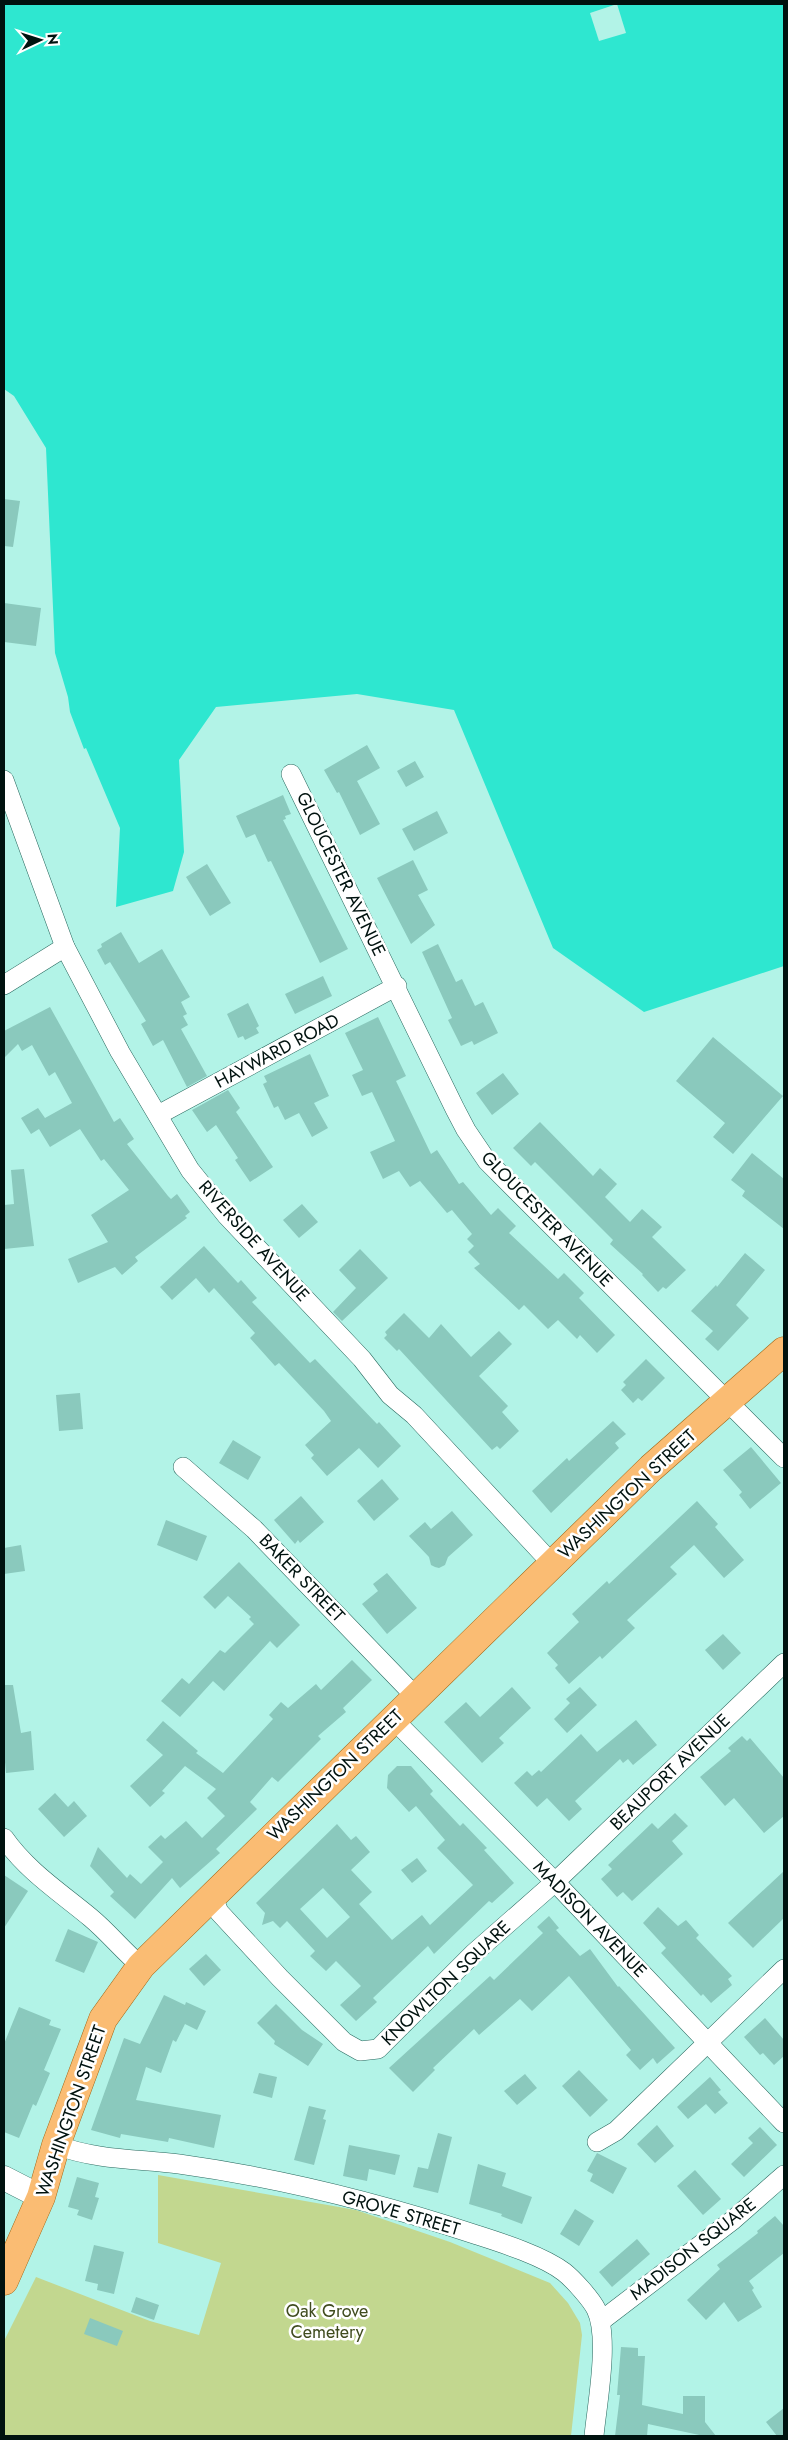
<svg xmlns="http://www.w3.org/2000/svg" width="788" height="2440" viewBox="0 0 788 2440" font-family="Jost,sans-serif">
	<style>
		.green { fill: #c2d78f }
		.water { fill: #2ee7d0 }
		.pier { fill: #b2f3e7 }
		.building { fill: #8ac9bd; fill-rule: evenodd }
		.lines { fill: none; stroke-linecap: round; stroke-linejoin: round }
		.minor-casing { stroke: #28685e; stroke-width: 20 }
		.tertiary-casing { stroke: #28685e; stroke-width: 25 }
		.primary-casing { stroke: #a06413; stroke-width: 29 }
		.minor { stroke: #fff; stroke-width: 19 }
		.tertiary { stroke: #fff; stroke-width: 24 }
		.primary { stroke: #fabc73; stroke-width: 28 }
		.labels { text-anchor: middle; stroke-width: 5; stroke-linejoin: round; paint-order: stroke }
		.street-label { font-size: 18px; fill: #00120f; stroke: #fff }
		.park-label { font-size: 18px; fill: #404c1f; stroke: #fff }
	</style>
	<rect width="100%" height="100%" fill="#b2f3e7"/>
	<!-- green -->
	<polygon class="green" points="158,2175 356,2210 450,2242 550,2283 568,2303 580,2323 582,2335 571,2436 4,2436 4,2341 36,2277 150,2321 199,2335 221,2263 158,2243"/>
	<!-- water -->
	<polygon class="water" points="4,4 784,4 784,966 644,1012 553,948 454,710 357,694 216,707 179,760 184,852 173,891 116,907 120,828 86,748 84,749 70,712 68,697 55,653 46,448 14,396 4,389"/>
	<!-- pier -->
	<polygon class="pier" points="617,4 626,33 599,41 590,13"/>
	<!-- building -->
	<g class="building">
		<polygon points="4,499 20,501 13,547 4,546"/>
		<polygon points="4,603 41,608 36,646 4,642"/>
		<polygon points="367,745 380,768 357,781 380,824 360,835 339,792 337,793 324,770"/>
		<polygon points="415,761 424,777 406,787 397,771"/>
		<polygon points="283,795 291,814 285,816 286,819 283,820 348,949 320,963 271,861 268,862 255,834 246,838 236,816"/>
		<polygon points="437,811 448,833 414,851 402,829"/>
		<polygon points="413,860 428,890 418,895 435,925 411,944 377,878"/>
		<polygon points="207,864 231,903 210,916 186,877"/>
		<polygon points="121,932 139,963 162,949 190,997 181,1002 187,1014 183,1016 188,1025 181,1029 207,1076 187,1087 163,1040 153,1046 141,1024 146,1021 110,962 105,965 97,950 102,947 101,944"/>
		<polygon points="438,944 456,982 462,979 475,1006 483,1002 498,1033 474,1045 472,1041 461,1046 448,1020 452,1018 422,952"/>
		<polygon points="323,976 332,996 295,1014 285,994"/>
		<polygon points="248,1003 259,1026 256,1028 259,1033 245,1040 243,1036 238,1038 227,1014"/>
		<polygon points="50,1007 114,1122 120,1118 134,1139 127,1144 168,1196 171,1199 177,1194 190,1212 185,1216 187,1218 135,1257 138,1261 122,1275 115,1267 78,1283 68,1259 108,1242 91,1215 129,1190 104,1159 101,1161 80,1129 50,1147 39,1129 31,1134 21,1118 38,1108 45,1118 72,1103 55,1072 49,1076 32,1045 22,1051 18,1044 4,1058 4,1031"/>
		<polygon points="378,1017 406,1076 396,1081 431,1154 437,1150 459,1184 463,1182 491,1215 498,1208 516,1226 509,1233 558,1279 564,1273 584,1293 579,1298 615,1335 597,1353 580,1335 577,1339 558,1320 548,1329 524,1305 519,1310 474,1268 480,1264 468,1252 474,1246 467,1239 472,1234 452,1210 447,1213 420,1181 410,1187 399,1171 383,1179 370,1152 395,1141 372,1092 362,1096 352,1075 363,1070 345,1033"/>
		<polygon points="713,1037 783,1096 733,1154 713,1137 725,1123 676,1081"/>
		<polygon points="310,1054 329,1096 314,1103 328,1128 312,1137 299,1113 285,1120 278,1106 274,1108 263,1084 267,1082 264,1076"/>
		<polygon points="503,1073 519,1094 492,1115 476,1093"/>
		<polygon points="228,1090 240,1108 236,1112 273,1167 250,1182 235,1160 238,1158 216,1125 207,1132 192,1110"/>
		<polygon points="540,1122 593,1176 600,1168 617,1184 605,1197 630,1222 642,1209 662,1227 652,1237 686,1270 666,1289 663,1287 658,1292 642,1275 643,1274 610,1244 613,1240 535,1162 531,1166 513,1148"/>
		<polygon points="752,1153 784,1179 784,1229 742,1196 745,1191 731,1180"/>
		<polygon points="24,1169 34,1246 4,1249 4,1205 14,1204 11,1170"/>
		<polygon points="302,1204 318,1222 299,1238 283,1220"/>
		<polygon points="204,1246 238,1283 241,1280 257,1298 252,1302 310,1363 315,1359 377,1424 379,1422 401,1446 378,1468 359,1448 327,1476 311,1458 314,1455 305,1445 331,1421 324,1411 279,1363 275,1366 250,1338 255,1333 214,1288 209,1293 196,1278 172,1300 160,1287"/>
		<polygon points="360,1249 388,1278 342,1321 333,1312 356,1288 339,1270"/>
		<polygon points="745,1253 765,1270 736,1305 749,1318 718,1351 705,1339 713,1331 691,1311 716,1285 717,1287"/>
		<polygon points="404,1313 429,1338 441,1324 471,1357 499,1331 512,1344 479,1376 508,1406 502,1412 519,1431 500,1449 497,1446 492,1450 399,1349 397,1351 384,1338 387,1335 385,1332"/>
		<polygon points="646,1359 665,1378 642,1401 638,1398 633,1403 621,1390 626,1385 623,1382"/>
		<polygon points="80,1393 83,1429 59,1431 56,1395"/>
		<polygon points="613,1421 626,1434 615,1443 619,1448 551,1513 532,1491 567,1458 569,1461"/>
		<polygon points="233,1440 261,1457 248,1480 219,1463"/>
		<polygon points="751,1447 781,1483 750,1509 739,1495 742,1492 723,1470"/>
		<polygon points="382,1479 399,1499 374,1521 357,1501"/>
		<polygon points="301,1496 324,1522 300,1543 298,1540 295,1544 274,1520"/>
		<polygon points="697,1501 718,1524 715,1527 744,1560 724,1578 694,1545 670,1567 677,1574 627,1620 635,1628 602,1659 600,1656 569,1684 555,1668 558,1665 547,1653 579,1622 572,1614 607,1581 609,1584"/>
		<polygon points="452,1511 473,1535 448,1557 445,1565 439,1568 435,1567 431,1565 429,1557 409,1536 425,1522 431,1529"/>
		<polygon points="166,1520 207,1536 197,1561 157,1545"/>
		<polygon points="21,1545 25,1571 4,1574 4,1548"/>
		<polygon points="239,1562 300,1625 277,1648 270,1641 224,1691 213,1681 180,1717 161,1701 182,1678 189,1684 220,1650 225,1653 254,1624 249,1619 251,1617 228,1596 215,1609 203,1597"/>
		<polygon points="387,1573 417,1608 387,1634 362,1604 378,1591 373,1584"/>
		<polygon points="723,1634 741,1653 723,1670 705,1650"/>
		<polygon points="352,1660 372,1680 343,1708 346,1712 318,1736 321,1739 278,1782 272,1777 250,1802 257,1809 216,1849 220,1853 180,1888 172,1878 135,1919 110,1896 114,1892 90,1866 98,1847 127,1878 130,1874 141,1884 163,1862 148,1847 161,1835 165,1839 186,1821 202,1838 225,1816 207,1798 216,1789 185,1766 162,1791 165,1793 150,1807 130,1786 163,1755 146,1740 163,1721 198,1751 196,1753 223,1773 273,1719 269,1715 281,1702 288,1708 316,1684 321,1690"/>
		<polygon points="4,1685 13,1685 21,1733 31,1731 34,1770 6,1773 4,1751"/>
		<polygon points="512,1687 531,1708 499,1738 504,1743 482,1763 444,1722 466,1702 480,1717"/>
		<polygon points="580,1687 597,1705 567,1733 554,1719 570,1703 566,1699"/>
		<polygon points="636,1720 657,1745 633,1765 628,1759 623,1763 620,1759 575,1801 582,1809 569,1821 547,1798 537,1807 514,1783 527,1771 532,1776 539,1770 541,1772 581,1734 597,1752"/>
		<polygon points="742,1736 747,1741 750,1738 784,1778 784,1816 764,1833 734,1798 725,1806 700,1777 731,1751 728,1748"/>
		<path d="M397,1766H411L433,1791L430,1794L460,1826L463,1823L487,1848L484,1850L514,1883L492,1903L489,1901L434,1954L428,1946L373,1998L377,2002L356,2021L340,2005L361,1986L336,1961L326,1971L310,1956L315,1951L287,1921L280,1928L273,1921L262,1925L265,1913L256,1903L337,1824L351,1840L356,1836L370,1852L351,1870L372,1892L359,1904L392,1940L422,1915L430,1925L473,1885L437,1848L445,1840L416,1806L409,1812L387,1788L388,1775ZM323,1888L350,1917L327,1938L300,1909Z"/>
		<polygon points="55,1793 68,1807 74,1801 87,1816 64,1837 38,1809"/>
		<polygon points="675,1813 688,1826 672,1841 683,1854 632,1901 623,1892 617,1897 601,1879 612,1869 608,1865 652,1823 658,1829"/>
		<polygon points="417,1858 427,1871 412,1883 401,1870"/>
		<polygon points="784,1871 784,1918 753,1948 728,1923"/>
		<polygon points="4,1875 28,1891 4,1928"/>
		<polygon points="658,1907 678,1926 686,1920 699,1935 696,1938 732,1976 728,1979 732,1985 711,2003 703,1994 701,1996 661,1953 666,1948 643,1923"/>
		<polygon points="549,1916 559,1928 556,1930 580,1956 590,1949 618,1987 619,1986 675,2048 657,2064 653,2058 640,2070 626,2055 631,2050 569,1976 532,2011 520,1999 479,2035 474,2029 433,2068 435,2070 413,2092 389,2068 490,1976 494,1980 543,1933 537,1927"/>
		<polygon points="68,1929 98,1942 84,1973 55,1961"/>
		<polygon points="206,1954 221,1970 204,1986 189,1969"/>
		<polygon points="164,1995 185,2005 186,2002 206,2011 197,2030 185,2024 176,2042 173,2040 161,2073 146,2067 136,2100 221,2115 214,2148 169,2138 168,2142 121,2134 120,2138 91,2130 124,2038 140,2044"/>
		<polygon points="276,2004 302,2030 323,2044 308,2066 274,2044 275,2041 257,2023"/>
		<polygon points="19,2007 51,2020 49,2025 61,2029 44,2070 50,2073 36,2106 33,2104 19,2138 4,2132 4,2044"/>
		<polygon points="765,2018 784,2040 784,2056 774,2065 763,2053 760,2055 744,2037"/>
		<polygon points="579,2070 608,2100 590,2117 562,2086"/>
		<polygon points="259,2073 277,2077 272,2098 253,2093"/>
		<polygon points="525,2074 537,2088 517,2105 504,2091"/>
		<polygon points="710,2077 721,2090 718,2092 728,2103 715,2114 706,2104 688,2119 677,2107"/>
		<polygon points="309,2106 326,2110 323,2119 326,2120 314,2165 294,2160"/>
		<polygon points="657,2125 674,2146 655,2163 637,2144"/>
		<polygon points="760,2127 777,2145 744,2177 731,2164 753,2143 748,2138"/>
		<polygon points="438,2133 452,2137 438,2193 413,2187 418,2167 428,2169"/>
		<polygon points="349,2145 400,2155 395,2175 369,2169 367,2181 343,2176"/>
		<polygon points="597,2153 627,2168 613,2194 590,2181 593,2174 587,2171"/>
		<polygon points="478,2164 506,2173 502,2186 532,2197 522,2224 501,2216 502,2214 469,2204"/>
		<polygon points="695,2170 721,2199 703,2215 677,2186"/>
		<polygon points="77,2177 99,2183 95,2197 99,2198 92,2220 77,2215 79,2210 68,2207"/>
		<polygon points="575,2209 594,2221 579,2246 560,2234"/>
		<polygon points="775,2216 784,2226 784,2253 749,2281 754,2288 752,2290 762,2307 738,2322 724,2302 706,2320 687,2300 720,2269 717,2265 758,2233 757,2231"/>
		<polygon points="637,2239 650,2254 612,2287 599,2272"/>
		<polygon points="94,2245 124,2252 114,2294 97,2290 98,2284 85,2281"/>
		<polygon points="136,2297 159,2305 154,2320 131,2312"/>
		<polygon points="90,2318 123,2331 117,2346 84,2334"/>
		<polygon points="621,2347 638,2348 638,2356 645,2356 642,2405 683,2414 683,2396 705,2396 705,2422 716,2436 704,2436 648,2424 647,2436 615,2436 620,2395 617,2395"/>
		<polygon points="784,2408 784,2436 777,2436 766,2422"/>
	</g>
	<g class="lines">
		<defs>
			<g id="minor">
				<polyline points="291,774 455,1109 466,1130 487,1161 784,1458"/>
				<polyline points="4,780 65,947 120,1052 190,1170 227,1216 362,1359 390,1395 414,1415 544,1555 554,1562"/>
				<polyline points="4,985 65,947"/>
				<polyline points="158,1115 397,986"/>
				<polyline points="183,1467 254,1529 415,1696"/>
				<polyline points="393,1719 555,1882 784,2123"/>
				<path d="M4,1838C27,1871 61,1893 91,1918C109,1933 123,1951 141,1966"/>
				<polyline points="212,1895 219,1912 280,1978 344,2042 360,2051 378,2049 473,1954 555,1882 784,1663"/>
				<polyline points="597,2142 616,2131 784,1969"/>
				<path d="M56,2145C96,2160 137,2159 179,2164C280,2178 380,2203 477,2235C502,2243 543,2256 564,2272C573,2279 591,2299 596,2309C610,2337 597,2404 594,2436"/>
				<polyline points="601,2321 733,2220 784,2175"/>
			</g>
			<polyline id="tertiary" points="4,2178 41,2197"/>
			<polyline id="primary" points="4,2281 41,2197 56,2145 103,2019 141,1966 651,1468 784,1351"/>
		</defs>
		<!-- minor casing -->
		<use href="#minor" class="minor-casing"/>
		<!-- tertiary casing -->
		<use href="#tertiary" class="tertiary-casing"/>
		<!-- primary casing -->
		<use href="#primary" class="primary-casing"/>
		<!-- minor -->
		<use href="#minor" class="minor"/>
		<!-- tertiary -->
		<use href="#tertiary" class="tertiary"/>
		<!-- primary -->
		<use href="#primary" class="primary"/>
	</g>
	<g class="labels">
		<!-- street labels -->
		<g class="street-label">
			<text transform="translate(341 874) rotate(64)" y="6">GLOUCESTER AVENUE</text>
			<text transform="translate(277 1051) rotate(-28)" y="6">HAYWARD ROAD</text>
			<text transform="translate(547 1219) rotate(46)" y="6">GLOUCESTER AVENUE</text>
			<text transform="translate(254 1241) rotate(48)" y="6">RIVERSIDE AVENUE</text>
			<text transform="translate(627 1494) rotate(-43)" y="6">WASHINGTON STREET</text>
			<text transform="translate(302 1578) rotate(46)" y="6">BAKER STREET</text>
			<text transform="translate(670 1772) rotate(-44)" y="6">BEAUPORT AVENUE</text>
			<text transform="translate(335 1775) rotate(-44)" y="6">WASHINGTON STREET</text>
			<text transform="translate(590 1919) rotate(46)" y="6">MADISON AVENUE</text>
			<text transform="translate(446 1983) rotate(-44)" y="6">KNOWLTON SQUARE</text>
			<text transform="translate(71 2111) rotate(-71)" y="6">WASHINGTON STREET</text>
			<text transform="translate(401 2213) rotate(16)" y="6">GROVE STREET</text>
			<text transform="translate(693 2249) rotate(-38)" y="6">MADISON SQUARE</text>
		</g>
		<!-- park labels -->
		<g class="park-label">
			<text x="327" y="2317">Oak Grove<tspan x="327" dy="21">Cemetery</tspan></text>
		</g>
	</g>
	<!-- border -->
	<rect width="788" height="2440" fill="none" stroke="#00120f" stroke-width="10"/>
	<!-- north arrow -->
	<g transform="translate(40 40) rotate(86)" stroke="#ffffff" stroke-width="4" paint-order="stroke">
	<path d="M0-4L9 19L0 12L-9 19Z" fill="#00120f"/>
	<text y="-8" font-size="14" font-weight="bold" text-anchor="middle" fill="#00120f">N</text>
	</g>
</svg>
